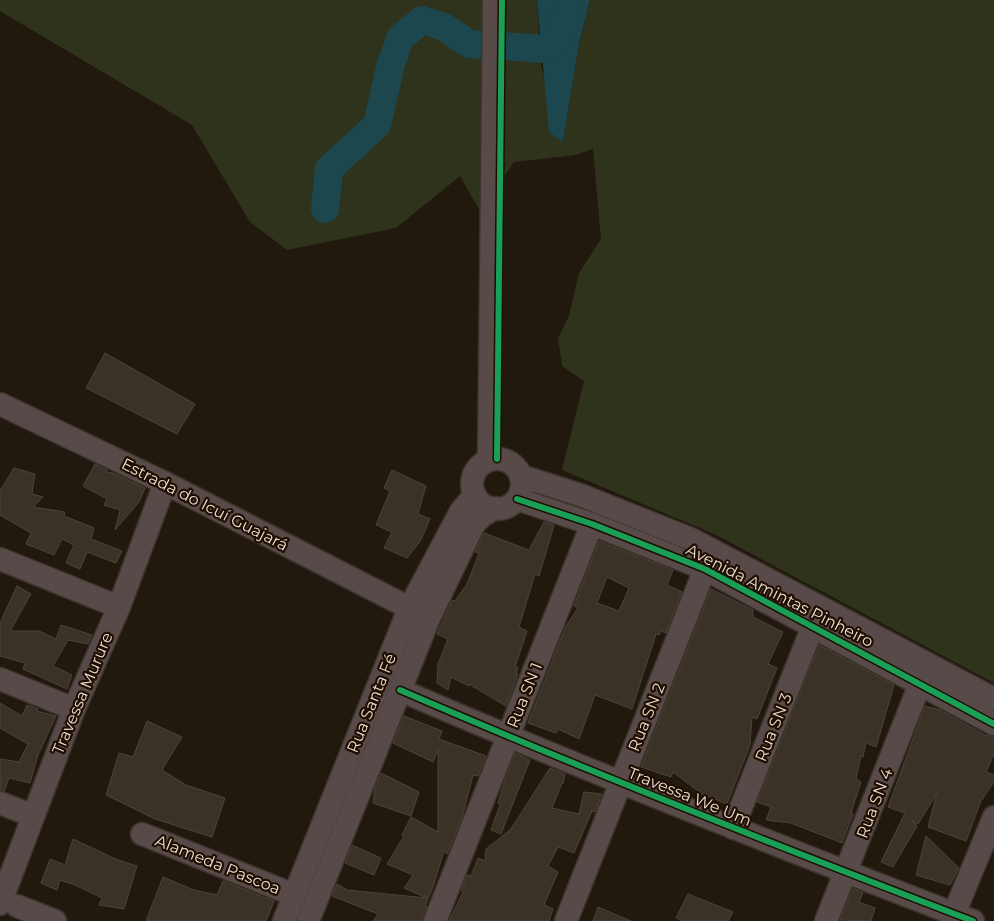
<svg xmlns="http://www.w3.org/2000/svg" width="994" height="921" viewBox="0 0 994 921" font-family="Montserrat,sans-serif">
	<style>
		.green { fill: #30331b }
		.water { fill: #1c474e }
		.lines { fill: none; stroke-linecap: round; stroke-linejoin: round }
		.river { stroke: #1c474e; stroke-width: 28 }
		.building { fill: #3a3127; stroke: #4c443c; fill-rule: evenodd }
		.minor-casing { stroke: #3b342b; stroke-width: 25 }
		.minor { stroke: #574a49; stroke-width: 22 }
		.cycleway-casing { stroke: #1f0e00; stroke-width: 9 }
		.cycleway { stroke: #1a9f57; stroke-width: 6 }
		.labels { text-anchor: middle; stroke-width: 4.5; stroke-linejoin: round; paint-order: stroke }
		.street-label { font-size: 16px; fill: #eaded2; stroke: #1f0e00 }
	</style>
	<rect width="100%" height="100%" fill="#21180e"/>
	<!-- green -->
	<polygon class="green" points="0,0 537,0 541,66 563,142 579,43 590,0 994,0 994,683 714,534 562,470 584,381 562,366 558,338 569,316 579,273 601,239 593,149 576,155 514,162 480,211 460,176 396,228 287,250 250,222 192,125 0,11"/>
	<!-- water -->
	<polygon class="water" points="537,0 590,0 579,43 563,142 549,132"/>
	<g class="lines">
		<!-- river -->
		<polyline class="river" points="325,209 329,169 377,125 391,64 400,38 422,20 444,27 469,44 546,49 561,37 569,0"/>
	</g>
	<!-- building -->
	<g class="building">
		<polygon points="105,353 195,404 177,434 86,388"/>
		<polygon points="95,464 107,470 106,472 113,473 145,488 139,502 115,530 120,510 104,505 107,499 83,486"/>
		<polygon points="14,468 35,474 32,494 43,497 33,507 65,512 64,516 94,528 91,539 122,551 116,563 87,552 80,569 66,563 74,545 62,539 54,555 26,544 31,533 0,515 0,491"/>
		<polygon points="392,470 426,486 418,514 430,519 421,540 407,558 384,548 392,532 376,525 390,491 384,488"/>
		<polygon points="544,522 554,525 539,576 535,574 519,627 527,631 515,667 518,668 516,674 518,674 506,706 469,684 469,686 451,677 448,690 437,683 438,664 448,639 437,634 452,600 455,601 467,584 479,553 475,552 484,533 529,550"/>
		<path d="M599,541L673,570L667,585L682,592L666,633L661,631L659,635L656,634L632,709L595,695L579,739L558,729L556,733L528,723L566,626L578,608L574,606ZM607,577L629,588L619,611L597,603Z"/>
		<polygon points="17,586 31,594 10,631 39,631 56,639 61,625 92,635 88,644 68,640 53,666 72,675 67,689 23,669 25,663 0,656 0,623"/>
		<polygon points="711,589 753,610 753,617 783,632 768,664 777,668 757,719 752,717 750,745 727,804 702,794 673,772 671,777 641,767"/>
		<polygon points="819,645 894,685 876,747 866,743 863,757 861,756 856,779 861,782 851,813 853,814 842,843 791,823 766,820 771,807 757,802"/>
		<polygon points="0,703 22,716 27,705 38,709 37,711 56,716 38,755 30,783 9,778 4,791 0,790 0,759 19,762 28,744 0,728"/>
		<polygon points="925,706 940,710 985,735 994,737 994,754 986,772 994,775 994,782 981,801 966,841 928,827 937,793 918,824 912,821 917,826 893,867 881,862 905,813 888,807"/>
		<polygon points="404,716 442,731 439,739 486,756 478,776 473,775 462,818 447,854 444,851 433,887 425,906 427,907 422,921 373,921 378,914 332,896 337,884 347,890 427,898 404,888 413,875 387,864 404,836 402,835 411,817 438,832 438,750 433,762 393,743"/>
		<polygon points="147,721 182,737 162,770 186,785 225,798 212,837 155,819 106,795 119,753 133,757"/>
		<polygon points="515,753 530,760 501,834 491,830 500,805 498,803 504,782"/>
		<polygon points="550,768 565,774 563,784 562,783 552,808 579,814 584,792 602,794 595,812 592,811 574,853 558,847 548,866 558,872 544,905 553,909 549,921 449,921 463,892 461,891 467,875 471,876 478,858 485,861 486,849 511,829"/>
		<polygon points="381,773 419,792 411,816 373,803 375,788"/>
		<polygon points="926,836 959,868 950,885 916,875"/>
		<polygon points="73,839 118,860 137,866 124,909 99,905 102,898 75,885 60,880 57,890 41,883 50,859 65,865"/>
		<polygon points="352,845 381,858 374,875 345,863"/>
		<polygon points="163,877 194,890 217,895 223,881 274,901 266,921 146,921"/>
		<polygon points="853,889 863,893 859,902 875,908 871,921 840,920"/>
		<polygon points="688,894 733,912 728,921 683,921 676,918"/>
		<polygon points="598,907 631,921 593,921"/>
	</g>
	<g class="lines">
		<defs>
			<g id="minor">
				<polyline points="0,404 165,483 429,618"/>
				<circle cx="497" cy="484" r="25"/>
				<polyline points="489,460 494,0"/>
				<polyline points="521,476 583,496 691,539 994,699"/>
				<polyline points="517,499 592,524 705,569 994,724"/>
				<polyline points="0,559 119,607"/>
				<polyline points="0,679 74,709"/>
				<path d="M400,690C589,772 780,847 973,921"/>
				<polyline points="0,803 33,816"/>
				<polyline points="733,828 813,626"/>
				<polyline points="142,834 294,895"/>
				<polyline points="0,904 74,709 119,607 165,483"/>
				<polyline points="17,906 55,921"/>
				<polyline points="284,921 409,609 461,511 475,495"/>
				<polyline points="308,921 429,618 474,524 482,516 495,508"/>
				<polyline points="435,921 592,524"/>
				<polyline points="566,921 705,569"/>
				<polyline points="826,921 920,684"/>
				<polyline points="951,921 994,817"/>
			</g>
		</defs>
		<!-- minor casing -->
		<use href="#minor" class="minor-casing"/>
		<!-- minor -->
		<use href="#minor" class="minor"/>
		<defs>
			<g id="cycleway">
				<polyline points="497,459 502,0"/>
				<polyline points="517,499 592,524 705,569 994,724"/>
				<path d="M400,690C589,772 780,847 973,921"/>
			</g>
		</defs>
		<!-- cycleway casing -->
		<use href="#cycleway" class="cycleway-casing"/>
		<!-- cycleway -->
		<use href="#cycleway" class="cycleway"/>
	</g>
	<g class="labels">
		<!-- street labels -->
		<g class="street-label">
			<text transform="translate(205 504) rotate(27)" y="6">Estrada do Icuí Guajará</text>
			<text transform="translate(780 595) rotate(27)" y="6">Avenida Amintas Pinheiro</text>
			<text transform="translate(82 693) rotate(-67)" y="6">Travessa Murure</text>
			<text transform="translate(524 695) rotate(-68)" y="6">Rua SN 1</text>
			<text transform="translate(371 703) rotate(-68)" y="6">Rua Santa Fé</text>
			<text transform="translate(646 717) rotate(-68)" y="6">Rua SN 2</text>
			<text transform="translate(773 727) rotate(-68)" y="6">Rua SN 3</text>
			<text transform="translate(690 796) rotate(22)" y="6">Travessa We Um</text>
			<text transform="translate(874 803) rotate(-69)" y="6">Rua SN 4</text>
			<text transform="translate(218 864) rotate(22)" y="6">Alameda Pascoa</text>
		</g>
	</g>
</svg>
